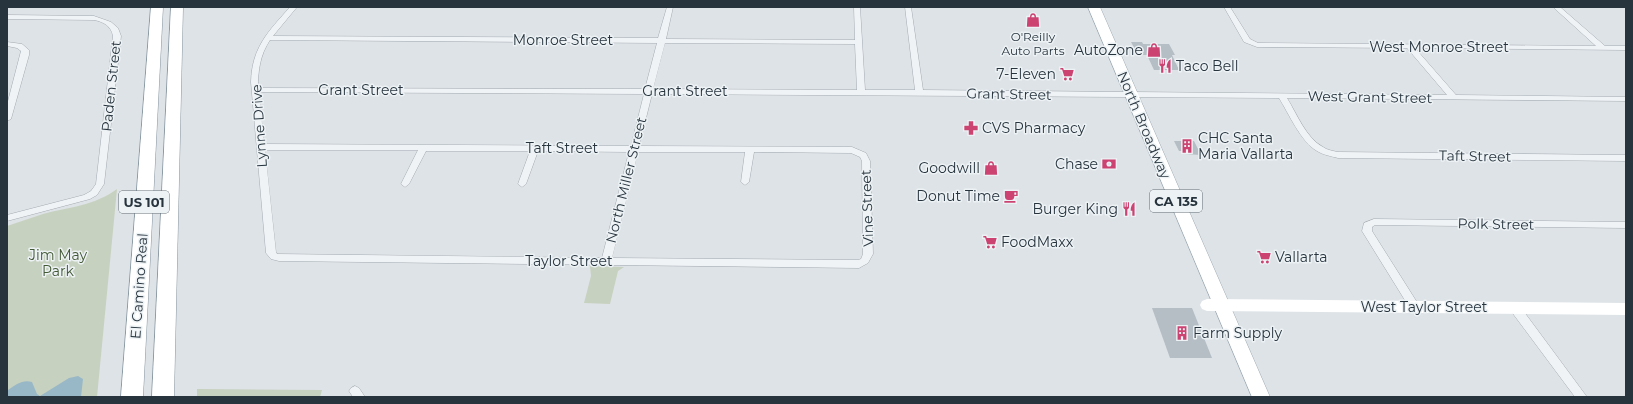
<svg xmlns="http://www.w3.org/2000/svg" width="1633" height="404" viewBox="0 0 1633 404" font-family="Montserrat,sans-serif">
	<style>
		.green { fill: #c7d1bf }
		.water { fill: #99b8c7 }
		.building { fill: #b5bec4 }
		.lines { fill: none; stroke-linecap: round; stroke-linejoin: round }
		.street-casing { stroke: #a3abb1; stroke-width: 1 }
		.primary-casing { stroke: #9daab3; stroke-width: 1 }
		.highway-casing { stroke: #85949e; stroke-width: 1 }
		.street { fill: #f0f3f6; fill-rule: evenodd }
		.secondary { fill: #fff; fill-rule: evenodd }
		.primary { fill: #fff; fill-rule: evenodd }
		.highway { fill: #fff; fill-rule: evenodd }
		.labels { text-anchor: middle; stroke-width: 3; stroke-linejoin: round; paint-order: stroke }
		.far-poi-label { font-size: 12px; fill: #27343e; stroke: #edf2f5 }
		.shield { fill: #edf2f5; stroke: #626d75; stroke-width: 1 }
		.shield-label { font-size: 13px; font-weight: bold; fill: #27343e }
		.street-label { font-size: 14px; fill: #27343e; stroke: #edf2f5 }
		.poi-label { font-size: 14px; fill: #27343e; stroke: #edf2f5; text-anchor: end }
		.park-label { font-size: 14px; fill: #435935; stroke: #edf2f5 }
	</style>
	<rect width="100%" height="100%" fill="#dee3e7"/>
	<!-- green -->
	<g class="green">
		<path d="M117,189L97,397H7V226C19,222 31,218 43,214C69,207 94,206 117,189Z"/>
		<polygon points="590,266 624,267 618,271 610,304 584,303 591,276"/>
		<polygon points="197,389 322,390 320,397 197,397"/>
	</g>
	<!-- water -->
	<path class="water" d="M78,376L83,379L81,397H7L8,390C15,385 23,379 32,382L37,394L40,396L69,378Z"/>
	<!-- building -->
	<g class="building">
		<polygon points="1131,42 1142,42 1143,44 1169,44 1175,55 1172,55 1179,70 1154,70 1147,55 1138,55"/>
		<polygon points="1174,141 1194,141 1201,155 1185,154 1184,151 1179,151"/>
		<polygon points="1152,308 1192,308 1212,358 1170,358"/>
	</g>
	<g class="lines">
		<defs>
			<g id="street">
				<path d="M290,7H297L273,36L658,38L667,7H673L666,39L855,40L854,7H860L865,90H915L905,7H911L923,90L1447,95L1407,48L1257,47L1244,42L1224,7H1230L1250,39L1258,43L1596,46L1553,7H1560L1605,46H1626V50L1415,48L1456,95L1626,97V101L1287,98C1297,114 1306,138 1323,147C1327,150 1333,151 1338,152L1626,155V161L1338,158C1331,156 1323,155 1317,151C1301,142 1289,114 1279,98L652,94L639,146L852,147L866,153L870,161L873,254L868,263L859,268L279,261L271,259L266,253L251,82C252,47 268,32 290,7ZM270,40L657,43L645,89L258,88C258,70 260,55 270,40ZM665,43L855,44L857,90L653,89ZM259,92L644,94L631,146L264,144ZM265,150H418L401,184L405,187L409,184L426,151H530L518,184L522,187L526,184L538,151L629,152L602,258L277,254L276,252ZM638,152H745L741,182L745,185L749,182L754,152L851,153L860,157L862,161L863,254L861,259L858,260L612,258Z"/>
				<path d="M7,15L94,16L111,22L118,28L121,36L104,184L97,195L90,199L7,221V215L84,195L91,191L96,184L113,36C111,26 104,22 94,20L7,19Z"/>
				<polygon points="7,42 22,44 29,50 29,55 11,119 7,121 7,105 21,51 17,48 7,46"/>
				<polygon points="1374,219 1626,222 1626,228 1375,225 1372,227 1372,231 1420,307 1419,310 1415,311 1411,310 1362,231 1364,223"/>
				<polygon points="1515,304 1519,305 1587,397 1575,397 1511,311 1510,308 1511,305"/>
				<polygon points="355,386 359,388 365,397 353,397 349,391 351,388"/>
			</g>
			<polygon id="primary" points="1088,7 1100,7 1270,397 1252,397"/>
			<g id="highway">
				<polygon points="151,7 163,7 143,397 121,397"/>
				<polygon points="171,7 183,7 174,397 152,397"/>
			</g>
		</defs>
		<!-- street casing -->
		<use href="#street" class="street-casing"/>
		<!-- primary casing -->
		<use href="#primary" class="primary-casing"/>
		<!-- highway casing -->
		<use href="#highway" class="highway-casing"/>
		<!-- street -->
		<use href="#street" class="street"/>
		<!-- secondary -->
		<polygon class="secondary" points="1207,299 1626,303 1626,315 1207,311 1202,309 1200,305 1202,301"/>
		<!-- primary -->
		<use href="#primary" class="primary"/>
		<!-- highway -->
		<use href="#highway" class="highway"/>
	</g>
	<!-- icons -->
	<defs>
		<symbol id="shop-bare" viewBox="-9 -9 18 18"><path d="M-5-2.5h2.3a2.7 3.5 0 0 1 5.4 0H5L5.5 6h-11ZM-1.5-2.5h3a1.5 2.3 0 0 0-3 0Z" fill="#cc4371" stroke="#edf2f5" stroke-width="2.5" paint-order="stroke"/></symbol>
		<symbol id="restaurant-bare" viewBox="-9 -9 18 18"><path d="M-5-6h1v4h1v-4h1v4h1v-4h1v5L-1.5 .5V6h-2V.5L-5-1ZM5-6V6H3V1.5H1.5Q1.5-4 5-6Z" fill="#cc4371" stroke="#edf2f5" stroke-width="2.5" paint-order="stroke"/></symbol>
		<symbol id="supermarket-bare" viewBox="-9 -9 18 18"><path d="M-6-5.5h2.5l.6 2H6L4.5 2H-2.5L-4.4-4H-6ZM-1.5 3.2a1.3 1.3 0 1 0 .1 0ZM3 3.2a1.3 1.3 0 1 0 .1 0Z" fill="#cc4371" stroke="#edf2f5" stroke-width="2.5" paint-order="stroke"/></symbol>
		<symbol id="pharmacy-bare" viewBox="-9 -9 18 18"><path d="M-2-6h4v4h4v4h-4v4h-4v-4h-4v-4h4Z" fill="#cc4371" stroke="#edf2f5" stroke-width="2.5" paint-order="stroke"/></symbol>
		<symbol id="building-bare" viewBox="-9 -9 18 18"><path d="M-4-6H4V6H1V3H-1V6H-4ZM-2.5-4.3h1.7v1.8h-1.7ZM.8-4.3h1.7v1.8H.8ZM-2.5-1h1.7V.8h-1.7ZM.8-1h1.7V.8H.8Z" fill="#cc4371" stroke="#edf2f5" stroke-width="2.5" paint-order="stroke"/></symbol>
		<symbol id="bank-bare" viewBox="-9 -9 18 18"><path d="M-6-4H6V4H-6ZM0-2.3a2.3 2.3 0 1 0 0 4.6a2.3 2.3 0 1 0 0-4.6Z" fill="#cc4371" stroke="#edf2f5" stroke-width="2.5" paint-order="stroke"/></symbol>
		<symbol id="cafe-bare" viewBox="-9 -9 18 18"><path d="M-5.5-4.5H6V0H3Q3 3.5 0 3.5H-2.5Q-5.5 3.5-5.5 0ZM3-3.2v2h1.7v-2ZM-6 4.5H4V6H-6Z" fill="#cc4371" stroke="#edf2f5" stroke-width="2.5" paint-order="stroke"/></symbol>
	</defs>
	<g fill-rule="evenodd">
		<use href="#shop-bare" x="1023" y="10" width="20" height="20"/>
		<use href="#shop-bare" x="1144" y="40" width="20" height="20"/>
		<use href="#restaurant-bare" x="1155" y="56" width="20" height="20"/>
		<use href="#supermarket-bare" x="1057" y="64" width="20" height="20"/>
		<use href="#pharmacy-bare" x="961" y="118" width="20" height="20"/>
		<use href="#building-bare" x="1177" y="136" width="20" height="20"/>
		<use href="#bank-bare" x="1099" y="154" width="20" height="20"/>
		<use href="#shop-bare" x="981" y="158" width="20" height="20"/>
		<use href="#cafe-bare" x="1001" y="186" width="20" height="20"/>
		<use href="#restaurant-bare" x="1119" y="199" width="20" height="20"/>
		<use href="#supermarket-bare" x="980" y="232" width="20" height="20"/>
		<use href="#supermarket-bare" x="1254" y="247" width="20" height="20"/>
		<use href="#building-bare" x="1172" y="323" width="20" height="20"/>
	</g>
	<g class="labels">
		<!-- far-poi labels -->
		<g class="far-poi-label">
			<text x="1033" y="41">O'Reilly<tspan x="1033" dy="14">Auto Parts</tspan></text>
		</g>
		<!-- shield labels -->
		<g class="shield">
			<rect x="1150" y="190" width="52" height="22" rx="3"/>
			<rect x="119" y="191" width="50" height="22" rx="3"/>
		</g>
		<g class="shield-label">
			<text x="1176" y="206">CA 135</text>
			<text x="144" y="207">US 101</text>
		</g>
		<!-- street labels -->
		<g class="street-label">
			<text x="563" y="45">Monroe Street</text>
			<text x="1439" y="52">West Monroe Street</text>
			<text transform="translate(111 86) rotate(-84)" y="5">Paden Street</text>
			<text x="361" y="95">Grant Street</text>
			<text x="685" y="96">Grant Street</text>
			<text transform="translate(1009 94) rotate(1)" y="5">Grant Street</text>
			<text transform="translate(1370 97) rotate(1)" y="5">West Grant Street</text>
			<text transform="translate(1144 125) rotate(67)" y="5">North Broadway</text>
			<text transform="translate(259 126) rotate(-94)" y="5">Lynne Drive</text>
			<text x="562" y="153">Taft Street</text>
			<text transform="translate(1475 156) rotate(1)" y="5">Taft Street</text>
			<text transform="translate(626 180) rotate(-76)" y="5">North Miller Street</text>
			<text transform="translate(867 208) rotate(-92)" y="5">Vine Street</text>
			<text transform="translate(1496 224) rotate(1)" y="5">Polk Street</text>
			<text x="569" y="266">Taylor Street</text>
			<text transform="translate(139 286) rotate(-86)" y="5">El Camino Real</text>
			<text x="1424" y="312">West Taylor Street</text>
		</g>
		<!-- poi labels -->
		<g class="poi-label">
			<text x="1143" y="55">AutoZone</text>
			<text x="1176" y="71" text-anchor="start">Taco Bell</text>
			<text x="1056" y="79">7-Eleven</text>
			<text x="982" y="133" text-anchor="start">CVS Pharmacy</text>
			<text x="1198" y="143" text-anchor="start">CHC Santa<tspan x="1198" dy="16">Maria Vallarta</tspan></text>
			<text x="1098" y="169">Chase</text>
			<text x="980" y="173">Goodwill</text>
			<text x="1000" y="201">Donut Time</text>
			<text x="1118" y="214">Burger King</text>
			<text x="1001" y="247" text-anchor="start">FoodMaxx</text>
			<text x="1275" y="262" text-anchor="start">Vallarta</text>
			<text x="1193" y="338" text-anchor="start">Farm Supply</text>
		</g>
		<!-- park labels -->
		<g class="park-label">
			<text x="58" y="260">Jim May<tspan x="58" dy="16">Park</tspan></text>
		</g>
	</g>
	<!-- border -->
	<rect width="1633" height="404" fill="none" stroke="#27343e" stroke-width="16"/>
</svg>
